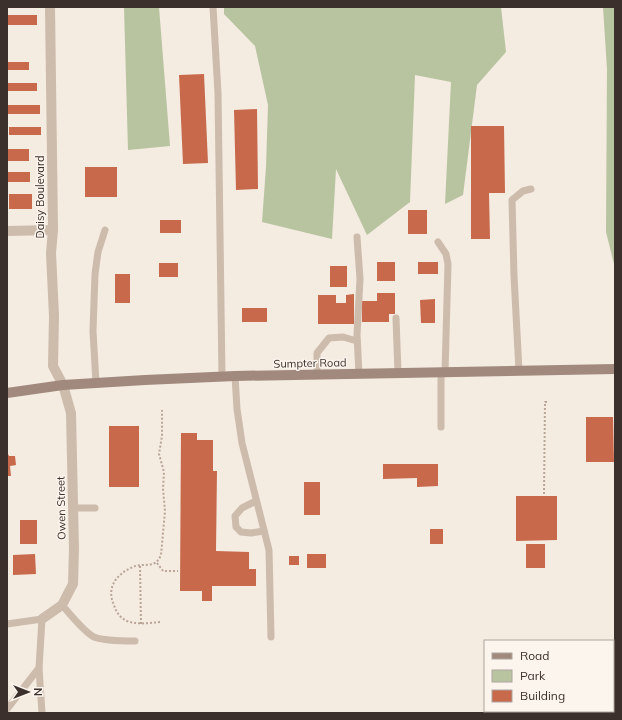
<svg xmlns="http://www.w3.org/2000/svg" width="622" height="720" viewBox="0 0 622 720" font-family="Mulish,sans-serif">
	<style>
		.green { fill: #b8c4a0 }
		.building { fill: #c8694b }
		.lines { fill: none; stroke-linecap: round; stroke-linejoin: round }
		.path { stroke: #b9a596; stroke-width: 2; stroke-dasharray: 2 2; stroke-linecap: butt }
		.lane { stroke: #cdbbac; stroke-width: 7 }
		.street { stroke: #cdbbac; stroke-width: 10 }
		.secondary { stroke: #a18a7d; stroke-width: 10 }
		.labels { text-anchor: middle; stroke-width: 3; stroke-linejoin: round; paint-order: stroke }
		.street-label { font-size: 11px; fill: #3b302b; stroke: #fbf5ee }
	</style>
	<rect width="100%" height="100%" fill="#f4ebe1"/>
	<!-- green -->
	<g class="green">
		<polygon points="124,7 159,7 170,146 128,150"/>
		<polygon points="224,7 501,7 506,52 477,85 463,195 445,204 451,82 415,75 410,202 367,235 336,169 332,239 262,222 266,167 268,105 255,46 224,14"/>
		<polygon points="603,7 615,7 615,268 606,232 607,69"/>
	</g>
	<!-- building -->
	<g class="building">
		<rect x="8" y="15" width="29" height="10"/>
		<rect x="7" y="62" width="22" height="8"/>
		<polygon points="204,74 208,163 183,164 179,75"/>
		<rect x="7" y="83" width="30" height="8"/>
		<rect x="7" y="105" width="33" height="9"/>
		<polygon points="257,109 258,189 236,190 234,110"/>
		<polygon points="471,126 504,126 505,193 489,193 490,239 471,239"/>
		<rect x="9" y="127" width="32" height="8"/>
		<rect x="7" y="149" width="22" height="12"/>
		<rect x="85" y="167" width="32" height="30"/>
		<rect x="7" y="172" width="23" height="10"/>
		<rect x="9" y="194" width="23" height="15"/>
		<rect x="408" y="210" width="19" height="24"/>
		<rect x="160" y="220" width="21" height="13"/>
		<rect x="377" y="262" width="18" height="19"/>
		<rect x="418" y="262" width="20" height="12"/>
		<rect x="159" y="263" width="19" height="14"/>
		<rect x="330" y="266" width="17" height="21"/>
		<rect x="115" y="274" width="15" height="29"/>
		<polygon points="377,293 395,293 395,314 389,314 389,322 362,322 362,301 377,301"/>
		<polygon points="354,294 354,324 318,324 318,295 336,295 336,303 346,303 346,295"/>
		<polygon points="435,299 435,323 421,323 420,300"/>
		<rect x="242" y="308" width="25" height="14"/>
		<polygon points="586,417 613,417 614,462 586,462"/>
		<rect x="109" y="426" width="30" height="61"/>
		<polygon points="181,433 197,433 197,440 213,440 213,471 217,471 216,551 249,552 249,569 256,569 256,586 212,586 212,601 202,601 202,591 180,591"/>
		<polygon points="7,452 9,456 15,456 16,465 10,466 11,476 7,476"/>
		<polygon points="383,464 438,464 438,486 417,487 417,478 383,479"/>
		<rect x="304" y="482" width="16" height="33"/>
		<polygon points="516,496 557,496 557,540 516,541"/>
		<rect x="20" y="520" width="17" height="24"/>
		<rect x="430" y="529" width="13" height="15"/>
		<rect x="526" y="544" width="19" height="24"/>
		<polygon points="35,554 36,574 13,575 13,555"/>
		<rect x="307" y="554" width="19" height="14"/>
		<rect x="289" y="556" width="10" height="9"/>
	</g>
	<g class="lines">
		<!-- path -->
		<g class="path">
			<polyline points="544,494 545,402 547,402"/>
			<polyline points="157,563 163,571 178,571"/>
			<polyline points="140,566 141,624"/>
			<path d="M160,622C149,623 138,625 127,621C120,618 116,612 114,605C106,588 116,574 133,567C143,562 155,570 161,555L165,511L163,489L164,472L159,454L162,436V410"/>
		</g>
		<!-- lane -->
		<g class="lane">
			<polyline points="213,7 218,93 222,377"/>
			<polyline points="357,237 360,279 357,335 359,374"/>
			<polyline points="438,242 446,254 448,264 445,372"/>
			<polyline points="396,318 398,373"/>
			<polyline points="519,371 514,276 512,200 523,191 531,189"/>
			<polyline points="441,373 441,427"/>
			<polyline points="317,375 317,353 329,338 343,337 357,341"/>
			<polyline points="235,376 237,409 242,443 269,550 271,637"/>
			<polyline points="96,383 93,331 95,274 98,252 105,230"/>
			<polyline points="256,501 242,508 235,516 236,527 241,532 251,533 264,531"/>
			<polyline points="73,508 95,508"/>
			<path d="M62,605C70,614 84,632 94,637C104,641 124,641 135,641"/>
			<polyline points="7,624 42,619 39,668 7,709"/>
			<polyline points="39,668 42,713"/>
		</g>
		<!-- street -->
		<g class="street">
			<polyline points="7,231 53,230"/>
			<polyline points="42,619 62,605 73,584 74,549 71,413 63,385 53,366 54,316 51,253 53,230 50,7"/>
		</g>
		<!-- secondary -->
		<polyline class="secondary" points="7,393 63,385 145,380 235,376 615,369"/>
	</g>
	<g class="labels">
		<!-- street labels -->
		<g class="street-label">
			<text transform="translate(40 197) rotate(-90)" y="4">Daisy Boulevard</text>
			<text transform="translate(310 363) rotate(-1)" y="4">Sumpter Road</text>
			<text transform="translate(61 508) rotate(-91)" y="4">Owen Street</text>
		</g>
	</g>
	<!-- border -->
	<rect width="622" height="720" fill="none" stroke="#3b302b" stroke-width="16"/>
	<!-- legend -->
	<rect x="484" y="640" width="130" height="72" fill="#fbf5ee" stroke="#aea6a0"/>
	<rect x="492" y="653" width="20" height="6" fill="#a18a7d" stroke="#aea6a0"/>
	<text x="520" y="660" font-size="12" fill="#3b302b">Road</text>
	<rect x="492" y="670" width="20" height="12" fill="#b8c4a0" stroke="#aea6a0"/>
	<text x="520" y="680" font-size="12" fill="#3b302b">Park</text>
	<rect x="492" y="690" width="20" height="12" fill="#c8694b" stroke="#aea6a0"/>
	<text x="520" y="700" font-size="12" fill="#3b302b">Building</text>
	<!-- north arrow -->
	<g transform="translate(28 692) rotate(90)" stroke="#fbf5ee" stroke-width="3" paint-order="stroke">
	<path d="M0-3L7 15L0 10L-7 15Z" fill="#3b302b"/>
	<text y="-6" font-size="11" font-weight="bold" text-anchor="middle" fill="#3b302b">N</text>
	</g>
</svg>
